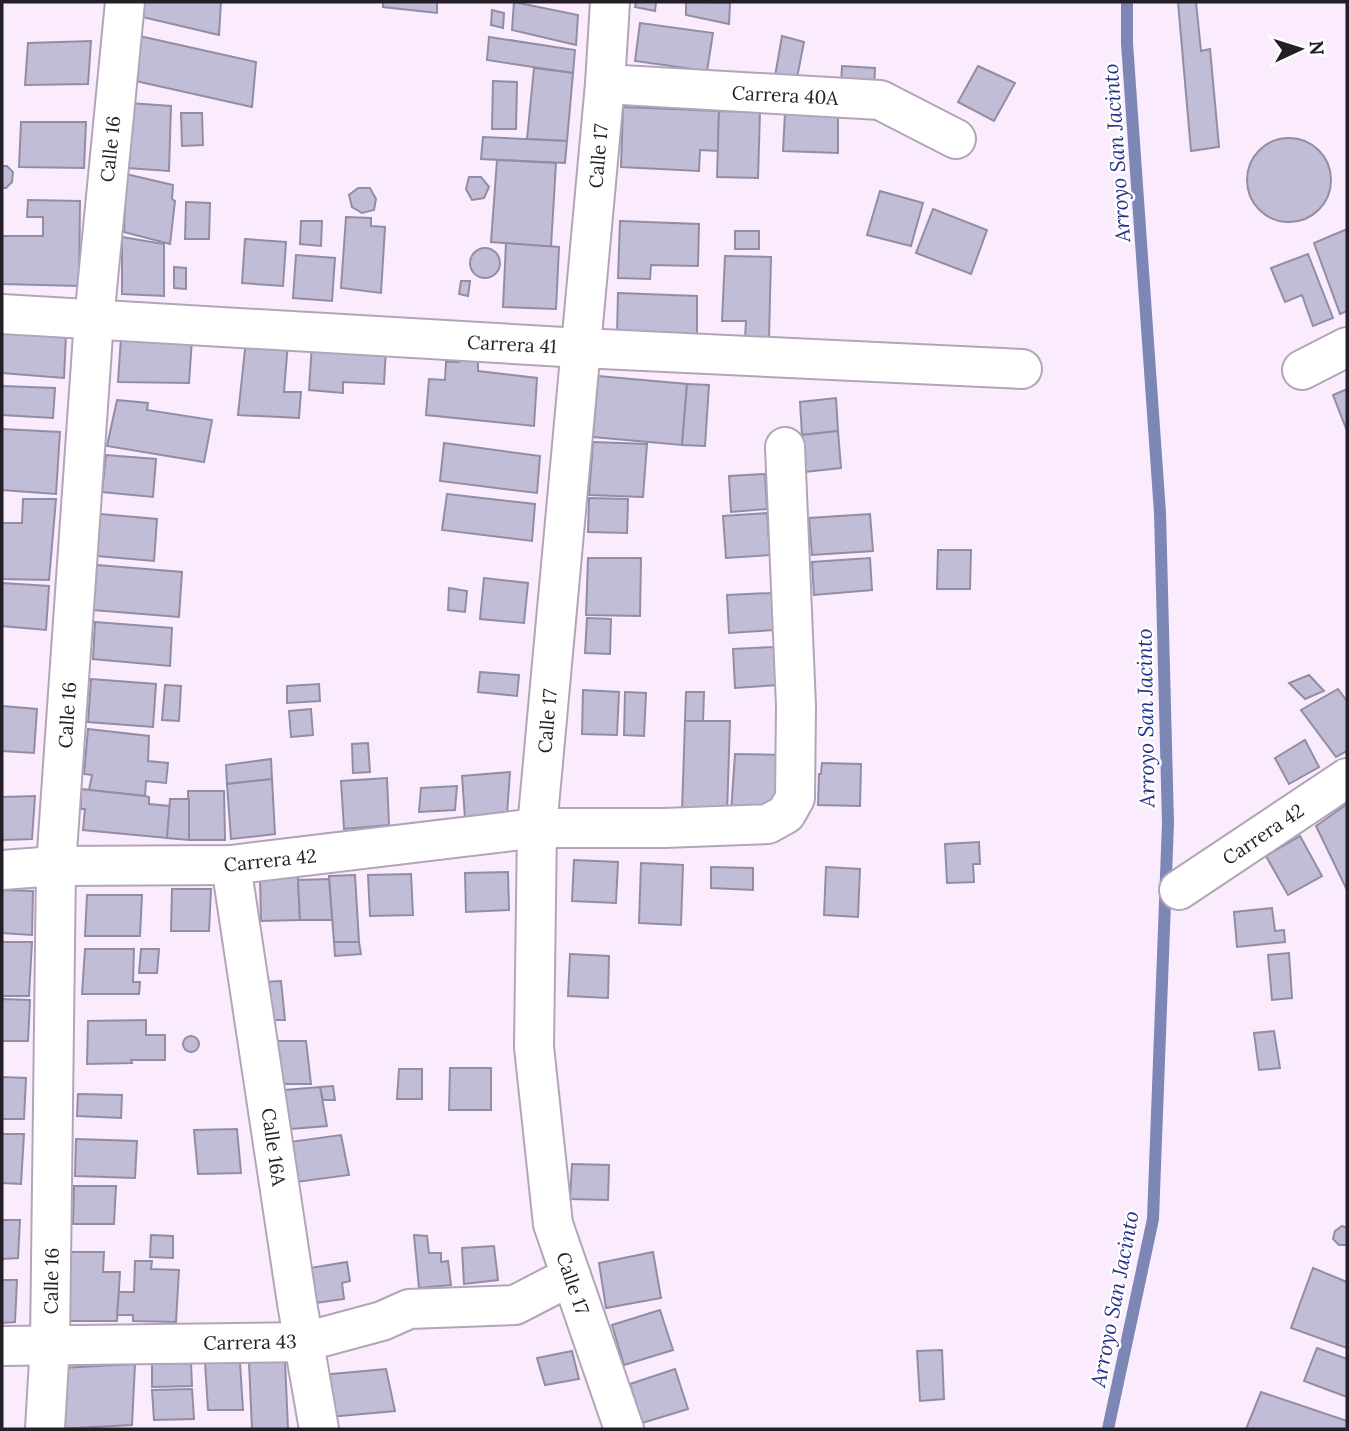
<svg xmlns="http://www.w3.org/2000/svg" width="1349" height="1431" viewBox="0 0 1349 1431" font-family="Lora,serif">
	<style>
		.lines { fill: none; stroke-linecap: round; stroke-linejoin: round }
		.stream { stroke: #7c87b6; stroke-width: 12 }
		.building { fill: #c2bdd6; stroke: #928da5; stroke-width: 2 }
		.minor-casing { stroke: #b4a4b9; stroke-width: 42 }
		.minor { stroke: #fff; stroke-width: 38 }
		.labels { text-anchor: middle; stroke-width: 5; stroke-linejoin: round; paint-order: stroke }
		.street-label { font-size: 19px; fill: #241e26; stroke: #fff }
		.water-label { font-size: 21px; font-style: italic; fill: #25318a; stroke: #fff }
	</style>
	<rect width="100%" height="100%" fill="#faebfd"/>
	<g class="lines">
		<!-- stream -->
		<polyline class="stream" points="1108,1429 1153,1219 1168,823 1160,513 1127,43 1127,2"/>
	</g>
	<!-- building -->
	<g class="building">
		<polygon points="135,2 221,2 219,35 134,15"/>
		<polygon points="383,2 437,2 437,13 383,7"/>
		<polygon points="514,2 578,15 576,45 512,30"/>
		<polygon points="636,2 656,2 655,11 635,7"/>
		<polygon points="686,2 730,3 729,24 686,15"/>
		<polygon points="1178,2 1196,2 1201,51 1210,49 1219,147 1191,151"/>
		<polygon points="492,10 504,13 503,28 491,25"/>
		<polygon points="640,23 713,33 707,71 635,61"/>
		<polygon points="135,35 256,62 252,107 131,80"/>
		<polygon points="782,36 804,42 796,83 774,82"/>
		<polygon points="489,37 575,50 573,73 487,60"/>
		<polygon points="91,41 88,84 25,85 28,43"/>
		<polygon points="842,66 875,68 874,89 841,86"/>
		<polygon points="978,66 1015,83 994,121 958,102"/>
		<polygon points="534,68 573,73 567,141 527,139"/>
		<polygon points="493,81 517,82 516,129 492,129"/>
		<polygon points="129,103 171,106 169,171 127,168"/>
		<polygon points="623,107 719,111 718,151 700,150 699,171 621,167"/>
		<polygon points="719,111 760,112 758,178 717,177"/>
		<polygon points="181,113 202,113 203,145 182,146"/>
		<polygon points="785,113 838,115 838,153 783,151"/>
		<polygon points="21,122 86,122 84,168 19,167"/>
		<polygon points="483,137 567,141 565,163 481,159"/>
		<circle cx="1289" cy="180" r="42"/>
		<polygon points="497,160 556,163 551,247 491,242"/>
		<polygon points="2,166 7,166 13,172 12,182 6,188 2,188"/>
		<polygon points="126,174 173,185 172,199 175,201 170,244 124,232"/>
		<polygon points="469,177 481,177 489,187 484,198 472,200 466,189"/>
		<polygon points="358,188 370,188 376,199 374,210 362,213 352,207 349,195"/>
		<polygon points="880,191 923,203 911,246 867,235"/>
		<polygon points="28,200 80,201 79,286 2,284 2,236 43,236 43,217 27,217"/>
		<polygon points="186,202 210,203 209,239 185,239"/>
		<polygon points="933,209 987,230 971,274 916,253"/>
		<polygon points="346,217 371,218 371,226 385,227 381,293 341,288"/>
		<polygon points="301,221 322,221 321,246 300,244"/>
		<polygon points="620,221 699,224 698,266 651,265 650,279 618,278"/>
		<polygon points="1347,229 1347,311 1340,314 1314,243"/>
		<rect x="735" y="231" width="24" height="18"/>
		<polygon points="122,237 164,244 164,296 122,294"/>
		<polygon points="245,239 286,242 283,286 242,283"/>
		<polygon points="506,243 559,247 556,309 503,307"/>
		<circle cx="485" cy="263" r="15"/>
		<polygon points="1308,254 1333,318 1313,326 1302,295 1285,302 1271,268"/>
		<polygon points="296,255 335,258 332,301 293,298"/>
		<polygon points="725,256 771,257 769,339 745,338 746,321 722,321"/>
		<polygon points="174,267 186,268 186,289 174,288"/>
		<polygon points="461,281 470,281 468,296 459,294"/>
		<polygon points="618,293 697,296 697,338 617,335"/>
		<polygon points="2,328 66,334 64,378 2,373"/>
		<polygon points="121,338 192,339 189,383 118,382"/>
		<polygon points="246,340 288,343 284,392 301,392 299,418 238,415"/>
		<polygon points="312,344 386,348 384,384 343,382 343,393 309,390"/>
		<polygon points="459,354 478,358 478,371 537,378 534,426 426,415 429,379 445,380 446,362 459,362"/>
		<polygon points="598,376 687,384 682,445 593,437"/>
		<polygon points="687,384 709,385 705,446 682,445"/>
		<polygon points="2,386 55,388 53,418 2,415"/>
		<polygon points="1347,389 1347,431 1333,395"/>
		<polygon points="836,398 838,431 802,435 800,402"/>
		<polygon points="117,400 148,403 147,410 212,420 204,462 107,446"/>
		<polygon points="2,429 60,432 56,494 2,490"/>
		<polygon points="838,431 841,468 805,472 802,435"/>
		<polygon points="593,442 647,444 643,497 589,495"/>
		<polygon points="444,443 540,456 537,493 440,481"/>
		<polygon points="106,455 156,459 153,497 102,492"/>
		<polygon points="765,474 767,509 731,512 729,476"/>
		<polygon points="447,494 535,504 532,541 442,530"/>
		<polygon points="589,498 628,499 627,533 588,532"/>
		<polygon points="23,499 56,499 49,580 2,579 2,523 22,523"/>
		<polygon points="767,513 770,555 726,558 723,516"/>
		<polygon points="100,514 157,519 154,561 97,556"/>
		<polygon points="870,514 873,551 812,555 809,518"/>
		<polygon points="938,550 971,550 970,589 937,589"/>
		<polygon points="588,558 641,558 640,616 586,615"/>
		<polygon points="870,558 872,590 814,595 812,562"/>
		<polygon points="97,565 182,572 179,617 93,610"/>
		<polygon points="484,578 528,583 524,623 480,619"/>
		<polygon points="2,583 49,586 46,630 2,626"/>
		<polygon points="449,588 467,591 465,612 448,610"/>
		<polygon points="772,593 774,630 729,633 727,595"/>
		<polygon points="587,618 611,619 610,654 585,653"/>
		<polygon points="95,622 172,628 170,666 93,659"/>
		<polygon points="775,647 778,685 735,688 733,649"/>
		<polygon points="480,672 519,675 517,696 478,692"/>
		<polygon points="1309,675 1324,691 1305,699 1289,683"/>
		<polygon points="91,679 156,684 153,727 88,722"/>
		<polygon points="319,684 320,701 287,703 287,686"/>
		<polygon points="165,685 181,686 179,721 162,720"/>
		<polygon points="1338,689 1347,701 1347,751 1336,757 1301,710"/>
		<polygon points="583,690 619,692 617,735 582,734"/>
		<polygon points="625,692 646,693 644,736 624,735"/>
		<polygon points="686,692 704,692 703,721 685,721"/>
		<polygon points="2,706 37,709 34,753 2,751"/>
		<polygon points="311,709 313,735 291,737 289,711"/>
		<polygon points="685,721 730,721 727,813 682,812"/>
		<polygon points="88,729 149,736 148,761 168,763 166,783 146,781 145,796 89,790 92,775 84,774"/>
		<polygon points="1305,740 1319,767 1289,784 1275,758"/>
		<polygon points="368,743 370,772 353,773 352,744"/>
		<polygon points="735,754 782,755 779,815 731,813"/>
		<polygon points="271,759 272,779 227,784 226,765"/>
		<polygon points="822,763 861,764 860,806 818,805 819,774 821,774"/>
		<polygon points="510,772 507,814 465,818 462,776"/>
		<polygon points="387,778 389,825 344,829 341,781"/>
		<polygon points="272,779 275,834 231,839 227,784"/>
		<polygon points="457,786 455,810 419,812 421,788"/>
		<polygon points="81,789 145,796 149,797 149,804 170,806 167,838 83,830 85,809 81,809"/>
		<polygon points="188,791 224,791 225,840 189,840"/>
		<polygon points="35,796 32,839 2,840 2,797"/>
		<polygon points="170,799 189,799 189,840 167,838"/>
		<polygon points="1347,804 1347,890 1316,826"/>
		<polygon points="1300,836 1322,876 1288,895 1266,856"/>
		<polygon points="979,842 980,864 973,864 974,882 947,883 945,844"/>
		<polygon points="574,860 618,862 616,903 572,901"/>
		<polygon points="641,863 683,865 681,925 639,923"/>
		<polygon points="711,867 753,868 753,890 711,888"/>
		<polygon points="826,867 860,869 858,917 824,915"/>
		<polygon points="508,872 509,910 466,912 465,873"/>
		<polygon points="411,874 413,915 370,916 368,875"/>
		<polygon points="355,875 359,942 334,942 329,876"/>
		<polygon points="260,877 298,877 300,920 261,921"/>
		<polygon points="329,879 332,920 300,920 298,880"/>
		<polygon points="172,889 211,889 209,931 171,931"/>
		<polygon points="2,890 33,891 32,935 2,933"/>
		<polygon points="87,895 142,895 140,936 85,936"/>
		<polygon points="1272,908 1275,931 1284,930 1285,942 1237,947 1234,912"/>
		<polygon points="2,942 32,942 29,996 2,996"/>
		<polygon points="334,942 359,942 361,954 335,956"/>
		<polygon points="85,949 134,949 133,982 140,982 139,994 82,994"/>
		<polygon points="141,949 159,949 157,973 139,973"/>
		<polygon points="1289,953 1292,998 1272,1000 1268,955"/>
		<polygon points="570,954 609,956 608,998 568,996"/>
		<polygon points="281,981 285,1020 267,1020 263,982"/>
		<polygon points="2,999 30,1000 28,1041 2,1041"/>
		<polygon points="146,1020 146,1035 165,1035 165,1060 131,1060 132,1063 87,1064 88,1021"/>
		<polygon points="1274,1031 1280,1068 1259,1070 1254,1033"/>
		<circle cx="191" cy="1044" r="8"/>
		<polygon points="269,1041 306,1041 311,1084 272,1084"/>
		<polygon points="450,1068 491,1068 491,1110 449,1110"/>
		<polygon points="399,1069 422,1069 422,1099 397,1099"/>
		<polygon points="2,1077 26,1078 24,1119 2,1119"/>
		<polygon points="333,1086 335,1100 323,1100 320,1087"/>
		<polygon points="320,1087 327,1126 279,1130 273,1091"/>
		<polygon points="78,1094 122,1095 121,1118 77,1116"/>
		<polygon points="237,1129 241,1173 198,1174 194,1130"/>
		<polygon points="2,1134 24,1134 21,1184 2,1183"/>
		<polygon points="341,1135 349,1175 289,1183 282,1143"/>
		<polygon points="76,1139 137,1141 135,1178 75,1176"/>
		<polygon points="572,1164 609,1165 608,1200 570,1199"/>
		<polygon points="74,1186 116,1186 114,1224 73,1224"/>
		<polygon points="2,1220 20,1220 18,1258 2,1259"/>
		<polygon points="1342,1226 1347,1228 1347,1244 1345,1245 1339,1245 1333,1239 1335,1231"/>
		<polygon points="151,1235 173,1236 173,1258 150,1257"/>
		<polygon points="414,1235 427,1236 429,1253 441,1253 441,1262 448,1261 451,1285 419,1288"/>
		<polygon points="494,1246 498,1280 464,1284 462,1248"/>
		<polygon points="71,1252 104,1252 103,1272 120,1272 117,1321 68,1321"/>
		<polygon points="653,1252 661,1298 606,1308 599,1263"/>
		<polygon points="135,1261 152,1261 151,1269 179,1270 176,1322 133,1321 133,1315 117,1315 119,1292 134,1292"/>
		<polygon points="347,1262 350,1281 342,1283 344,1299 315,1303 310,1268"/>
		<polygon points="1313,1268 1347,1282 1347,1348 1291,1328"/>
		<polygon points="2,1280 17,1280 15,1322 2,1323"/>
		<polygon points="660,1310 673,1350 624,1365 612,1325"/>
		<polygon points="1317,1348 1347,1359 1347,1397 1304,1381"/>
		<polygon points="942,1350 944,1399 920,1401 917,1351"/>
		<polygon points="572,1351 579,1379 545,1385 537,1358"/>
		<polygon points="285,1361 288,1429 252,1429 249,1362"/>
		<polygon points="205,1362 240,1363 243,1410 208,1410"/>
		<polygon points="191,1363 192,1386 152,1387 152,1364"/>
		<polygon points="135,1364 132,1425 58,1429 61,1368"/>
		<polygon points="386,1369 395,1411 329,1417 321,1375"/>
		<polygon points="675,1369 688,1409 642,1423 630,1384"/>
		<polygon points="192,1389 194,1419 154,1420 152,1390"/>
		<polygon points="1261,1392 1347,1421 1347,1429 1246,1429"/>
	</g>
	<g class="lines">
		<defs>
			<g id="minor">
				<polyline points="610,2 605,84 537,828 534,1047 553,1224 624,1429"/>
				<polyline points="605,84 880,100 956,139"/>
				<polyline points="2,314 581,348 1022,369"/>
				<polyline points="1302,370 1347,347"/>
				<polyline points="231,865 297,1303 319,1429"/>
				<polyline points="2,870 56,866 231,865 537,828 664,828 768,824 786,814 795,798 796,706 785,447"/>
				<polyline points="1179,890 1347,778"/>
				<polyline points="2,1346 304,1342 382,1321 409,1309 515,1305 571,1276"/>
				<polyline points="45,1429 50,1344 56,866 94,320 125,2"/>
			</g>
		</defs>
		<!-- minor casing -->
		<use href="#minor" class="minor-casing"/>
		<!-- minor -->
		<use href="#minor" class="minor"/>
	</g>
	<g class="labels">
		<!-- street labels -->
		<g class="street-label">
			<text transform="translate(785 95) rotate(3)" y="7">Carrera 40A</text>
			<text transform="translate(110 149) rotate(-84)" y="7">Calle 16</text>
			<text transform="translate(598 156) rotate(-85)" y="7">Calle 17</text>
			<text transform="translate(512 344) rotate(3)" y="7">Carrera 41</text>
			<text transform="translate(67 715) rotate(-86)" y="7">Calle 16</text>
			<text transform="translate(547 721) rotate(-85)" y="7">Calle 17</text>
			<text transform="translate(1263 834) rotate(-34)" y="7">Carrera 42</text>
			<text transform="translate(270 860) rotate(-6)" y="7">Carrera 42</text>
			<text transform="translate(274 1147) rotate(82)" y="7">Calle 16A</text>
			<text transform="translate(51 1281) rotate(-89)" y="7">Calle 16</text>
			<text transform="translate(573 1283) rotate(71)" y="7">Calle 17</text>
			<text transform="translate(250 1342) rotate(-1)" y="7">Carrera 43</text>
		</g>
		<!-- water labels -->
		<g class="water-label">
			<text transform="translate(1117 153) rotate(-94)" y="7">Arroyo San Jacinto</text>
			<text transform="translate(1146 718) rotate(-91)" y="7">Arroyo San Jacinto</text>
			<text transform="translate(1115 1299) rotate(-79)" y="7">Arroyo San Jacinto</text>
		</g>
	</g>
	<!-- border -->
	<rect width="1349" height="1431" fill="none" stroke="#241e26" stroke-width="7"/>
	<!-- north arrow -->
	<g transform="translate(1300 49) rotate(86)" stroke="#ffffff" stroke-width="5" paint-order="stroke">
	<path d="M0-5L12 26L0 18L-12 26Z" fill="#241e26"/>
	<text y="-10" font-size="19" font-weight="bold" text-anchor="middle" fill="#241e26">N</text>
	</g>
</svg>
